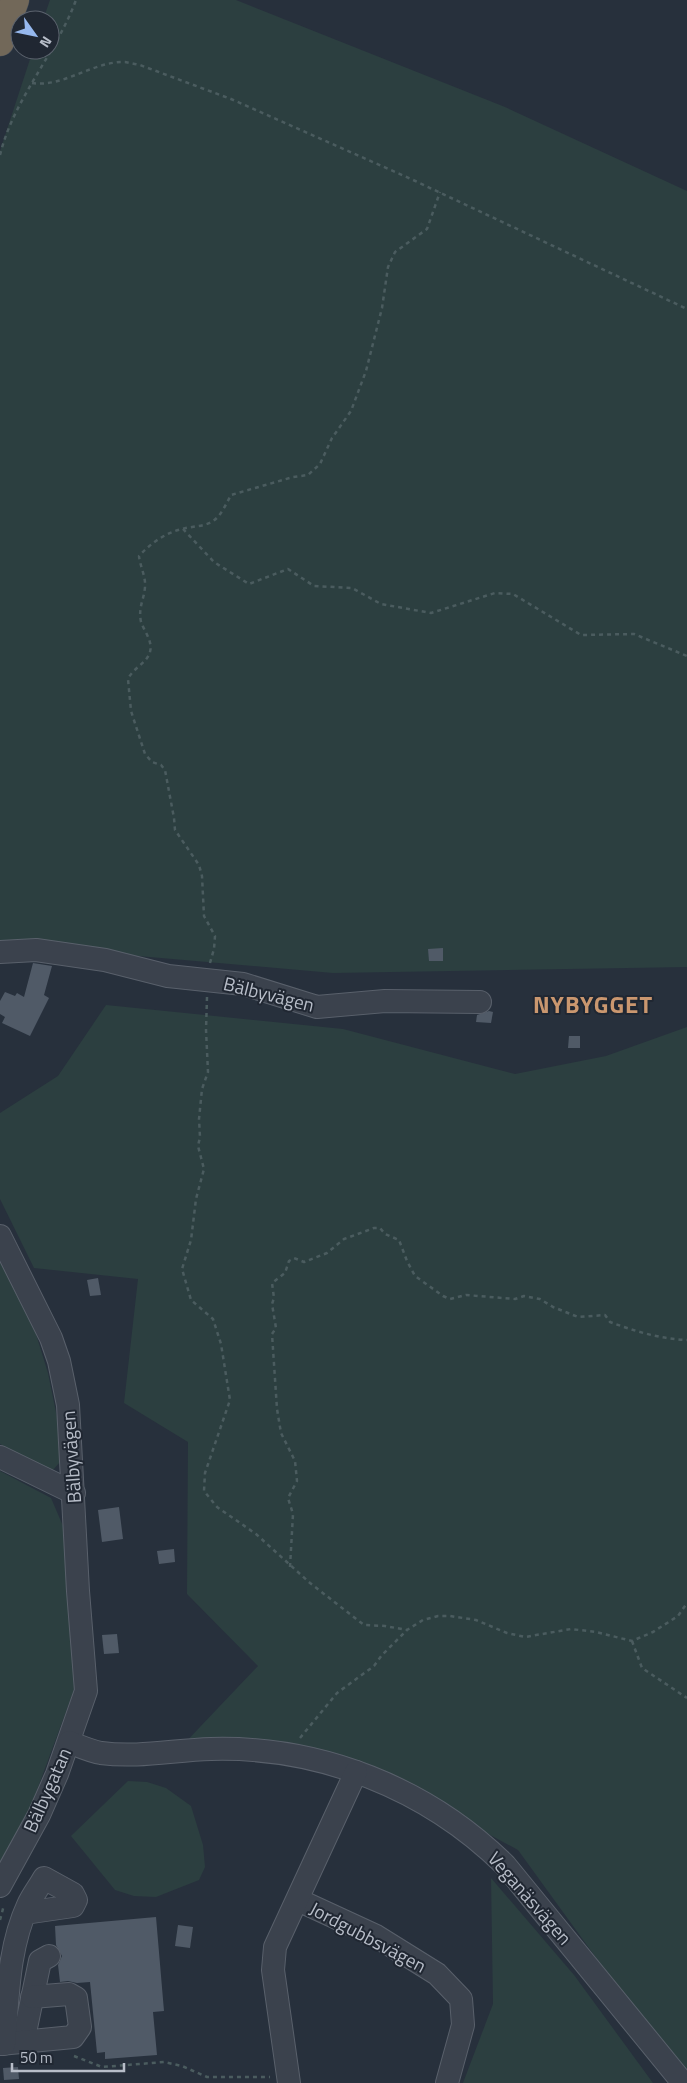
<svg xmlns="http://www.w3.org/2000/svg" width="687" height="2083" viewBox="0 0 687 2083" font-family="'Titillium Web',sans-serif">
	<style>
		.green { fill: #2c3f40 }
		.building { fill: #505a67 }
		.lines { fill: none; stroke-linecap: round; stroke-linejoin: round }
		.minor-casing { stroke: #59606b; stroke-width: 24 }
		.highway-casing { stroke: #464d58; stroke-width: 29 }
		.path { stroke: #4b5c5f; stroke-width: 2.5; stroke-dasharray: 4 4; stroke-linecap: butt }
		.minor { stroke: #3b424d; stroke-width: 22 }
		.highway { stroke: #726859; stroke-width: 28 }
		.labels { text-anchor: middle; stroke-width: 4; stroke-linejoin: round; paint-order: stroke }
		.street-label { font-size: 19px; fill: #b7bdc8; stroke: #202732 }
		.district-label { font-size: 24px; font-weight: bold; letter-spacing: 1px; fill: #ca976f; stroke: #202732 }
	</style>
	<rect width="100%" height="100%" fill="#27303c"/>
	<!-- green -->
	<g class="green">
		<polygon points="50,0 236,0 505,107 687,191 687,967 333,973 0,944 0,151 33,50 50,50 50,20 43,20"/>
		<polygon points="106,1005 343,1029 515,1074 606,1056 687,1027 687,2071 610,1977 518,1850 360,1764 181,1747 258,1666 187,1594 188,1442 124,1403 138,1279 34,1268 0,1199 0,1113 58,1076"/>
		<polygon points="0,1262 32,1321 48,1373 63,1447 60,1462 52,1471 0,1444"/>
		<polygon points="0,1471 51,1498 66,1533 74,1690 0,1890"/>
		<polygon points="128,1781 147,1782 166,1788 191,1806 203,1845 205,1867 199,1880 156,1897 134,1896 115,1890 71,1836"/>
		<polygon points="491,1878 574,1975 653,2083 463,2083 493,2004"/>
	</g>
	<!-- building -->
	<g class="building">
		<polygon points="443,948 443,961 429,961 428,949"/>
		<polygon points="33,963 52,966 44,995 49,998 30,1036 2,1023 5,1017 0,1014 0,1001 5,992 15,996 17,993 24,997"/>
		<polygon points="489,1011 493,1012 491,1023 476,1022 477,1015"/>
		<polygon points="569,1036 580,1036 580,1048 568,1048"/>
		<polygon points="98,1278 101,1295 90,1296 87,1280"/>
		<polygon points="119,1507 123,1539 102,1542 98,1510"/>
		<polygon points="174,1549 175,1562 159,1564 157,1551"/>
		<polygon points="117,1634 119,1653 104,1654 102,1635"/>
		<polygon points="156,1917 164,2011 153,2012 157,2055 105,2059 105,2052 97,2053 90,1982 77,1983 68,1981 60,1982 58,1965 62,1956 56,1945 55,1926"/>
		<polygon points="178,1925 193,1927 190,1948 175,1946"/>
		<polygon points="18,2067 19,2079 4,2080 3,2068"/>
	</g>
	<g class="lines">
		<defs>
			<g id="minor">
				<polyline points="0,952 36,950 105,960 168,976 243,984 317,1007 385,1001 480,1002"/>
				<polyline points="0,1236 51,1338 59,1361 68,1405 78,1591 86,1691 57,1774 39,1815 0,1886"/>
				<polyline points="0,1457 74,1493"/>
				<path d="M69,1742C79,1746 90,1751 101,1753C138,1758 174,1750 211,1749C320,1746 427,1788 505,1865L683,2083"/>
				<polyline points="298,1900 376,1936 437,1974 461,1999 463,2025 447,2083"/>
				<polyline points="23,2042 40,1961 49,1956"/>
				<polyline points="0,2044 73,2037 80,2027 76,1998 69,1994 32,1997"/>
				<path d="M4,2044C8,1997 8,1948 28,1905C32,1896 39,1887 44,1878L73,1894L76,1900L73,1906L25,1913"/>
				<polyline points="289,2083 273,1970 275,1947 356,1772"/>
			</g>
			<polyline id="highway" points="0,42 15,0"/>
		</defs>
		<!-- minor casing -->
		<use href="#minor" class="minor-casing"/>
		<!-- highway casing -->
		<use href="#highway" class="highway-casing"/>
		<!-- path -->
		<g class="path">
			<path d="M32,83C63,88 93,61 125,62C130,63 135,64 140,65L231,99L411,179L687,309"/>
			<path d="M0,155C14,98 56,54 76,0"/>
			<polyline points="183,529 214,562 249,584 288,569 314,586 352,588 381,604 431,613 495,593 513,594 581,635 634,634 687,656"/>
			<path d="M210,963L214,949L215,936L204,916L202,876L199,865L175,830L174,818L165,770L161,765L152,762L145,754L131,711L128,679C133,668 147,663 150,652C153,641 144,631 141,622C138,607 144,600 145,587C146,577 140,566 139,556C151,543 165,533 182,529C192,526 204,527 213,521C221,516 226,504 231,495L293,477L308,475L320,464L332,438L351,411L366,371L382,308L388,267L395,252L427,229L440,192"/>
			<polyline points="207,997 206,1030 208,1072 202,1089 199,1119 200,1137 198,1146 204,1169 196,1199 191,1240 182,1269 191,1300 213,1319 221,1344 230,1400 205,1473 204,1491 217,1507 256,1534 310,1583 364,1625 385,1626 407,1630 423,1620 438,1616 450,1616 476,1620 507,1633 525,1637 571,1629 596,1632 632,1641 653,1632 678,1616 687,1603"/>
			<path d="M290,1567L293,1514L288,1498L297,1481L295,1461L281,1433L277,1409L272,1334L276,1328L272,1304L274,1298L272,1283L285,1273L289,1261L294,1258L304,1262L327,1253L344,1239L374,1228H380L385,1234L399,1240L407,1261L415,1276L443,1296L450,1299L466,1295L515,1299L524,1296L540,1299L553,1307L578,1317L605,1315L610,1322C634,1331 660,1339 687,1340"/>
			<polyline points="632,1641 642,1668 687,1698"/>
			<polyline points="300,1738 337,1693 374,1666 382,1655 407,1630"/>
			<polyline points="0,1920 4,1905"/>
			<polyline points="74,2056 102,2067 164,2062 182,2066 207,2077 270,2077"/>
		</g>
		<!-- minor -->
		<use href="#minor" class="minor"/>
		<!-- highway -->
		<use href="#highway" class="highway"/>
	</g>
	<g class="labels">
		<!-- street labels -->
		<g class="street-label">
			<text transform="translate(269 994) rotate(14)" y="7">Bälbyvägen</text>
			<text transform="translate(71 1457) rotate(-94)" y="7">Bälbyvägen</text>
			<text transform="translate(47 1790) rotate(-66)" y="7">Bälbygatan</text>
			<text transform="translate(530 1898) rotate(49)" y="7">Veganäsvägen</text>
			<text transform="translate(368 1937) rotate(28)" y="7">Jordgubbsvägen</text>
		</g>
		<!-- district labels -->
		<g class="district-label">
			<text x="593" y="1013">NYBYGGET</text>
		</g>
	</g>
	<!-- north arrow -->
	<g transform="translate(35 35) rotate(123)"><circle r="24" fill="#202732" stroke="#5c636e"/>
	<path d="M0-4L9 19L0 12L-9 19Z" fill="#96b8ee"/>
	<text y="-8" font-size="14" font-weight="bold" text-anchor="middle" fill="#b7bdc8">N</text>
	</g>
	<!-- scale -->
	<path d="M12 2063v8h112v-8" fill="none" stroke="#b7bdc8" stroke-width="2.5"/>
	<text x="20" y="2063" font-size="15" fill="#b7bdc8" stroke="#202732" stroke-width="4" paint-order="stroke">50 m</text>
</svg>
